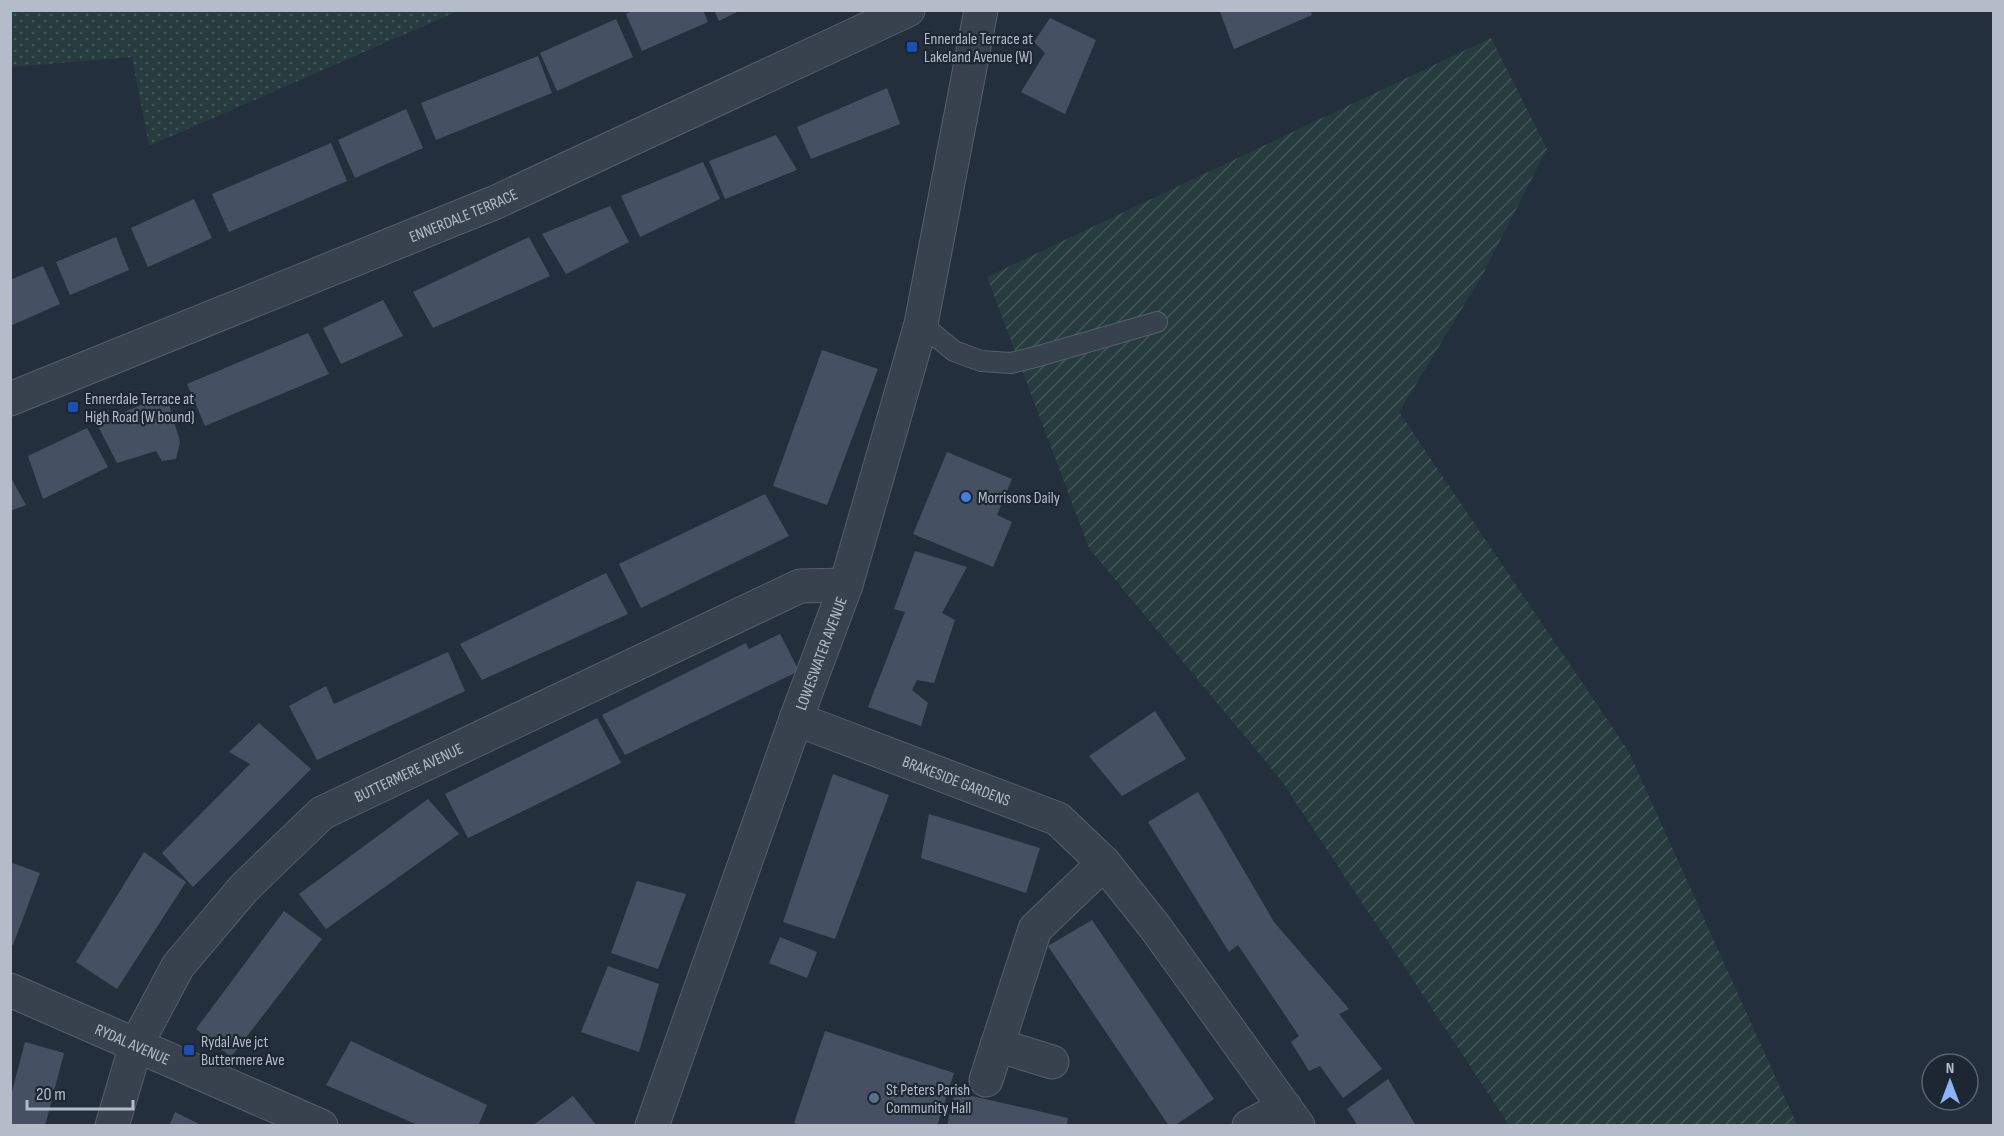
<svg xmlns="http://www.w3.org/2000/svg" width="2004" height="1136" viewBox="0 0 2004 1136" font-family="'Sofia Sans Condensed',sans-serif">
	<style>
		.park { fill: url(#park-dots) }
		.garden { fill: url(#garden-furrows) }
		.building { fill: #455162 }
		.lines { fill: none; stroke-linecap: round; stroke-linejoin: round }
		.service-casing { stroke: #565f6c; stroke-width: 22 }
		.minor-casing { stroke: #565f6c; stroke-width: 35 }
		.tertiary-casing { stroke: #565f6c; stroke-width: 35 }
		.service { stroke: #38414e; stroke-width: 20 }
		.minor { stroke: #38414e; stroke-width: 33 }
		.tertiary { stroke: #38414e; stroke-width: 33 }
		.transit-dot { fill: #1a4fb4; stroke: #1d2633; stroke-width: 2 }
		.shop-dot { fill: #3f7fe0; stroke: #1d2633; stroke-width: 2 }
		.service-dot { fill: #5c6f8a; stroke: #1d2633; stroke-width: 2 }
		.labels { text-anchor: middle; stroke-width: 4.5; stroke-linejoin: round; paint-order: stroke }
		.poi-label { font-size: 16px; fill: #b4bcc9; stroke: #1d2633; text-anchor: start }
		.street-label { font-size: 16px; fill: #b4bcc9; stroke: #1d2633 }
	</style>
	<defs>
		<pattern id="park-dots" width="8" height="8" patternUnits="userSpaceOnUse" patternTransform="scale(1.5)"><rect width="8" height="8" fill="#263c3f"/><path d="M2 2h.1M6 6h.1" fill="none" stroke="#435659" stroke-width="1.8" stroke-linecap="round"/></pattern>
		<pattern id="garden-furrows" width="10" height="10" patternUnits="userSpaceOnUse" patternTransform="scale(1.5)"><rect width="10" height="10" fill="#263c3f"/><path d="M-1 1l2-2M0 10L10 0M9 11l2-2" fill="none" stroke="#435659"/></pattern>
	</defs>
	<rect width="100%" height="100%" fill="#242f3e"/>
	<!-- park -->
	<polygon class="park" points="11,10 458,10 458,11 149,146 132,57 11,67"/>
	<!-- garden -->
	<polygon class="garden" points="1491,38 1547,149 1483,274 1399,412 1629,752 1797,1125 1509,1125 1281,780 1089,548 987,277"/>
	<!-- building -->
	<g class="building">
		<polygon points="634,10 703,10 708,22 642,51 626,14"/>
		<polygon points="714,10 741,10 719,21"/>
		<polygon points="1223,10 1310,10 1312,15 1234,49 1220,12"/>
		<polygon points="1050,18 1096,40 1065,114 1021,92 1045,53 1034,42"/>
		<polygon points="616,19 633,57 557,91 540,53"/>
		<polygon points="538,56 552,93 436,140 421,103"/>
		<polygon points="887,88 900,124 811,159 797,127"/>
		<polygon points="406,109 423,148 355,178 338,140"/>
		<polygon points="776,135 797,170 725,199 709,161"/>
		<polygon points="331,143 347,181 229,232 212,194"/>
		<polygon points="703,162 720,199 640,237 621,196"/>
		<polygon points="194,199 212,238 148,267 131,228"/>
		<polygon points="610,206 629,242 566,274 542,234"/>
		<polygon points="116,237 129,270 70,295 56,262"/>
		<polygon points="529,237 550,276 433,328 413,292"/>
		<polygon points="43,266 60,304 10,326 10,280"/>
		<polygon points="383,300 403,336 341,364 323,328"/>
		<polygon points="308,333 329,374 205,426 187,384"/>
		<polygon points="822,350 878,369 827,505 773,486"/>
		<polygon points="166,394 180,442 176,459 162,461 156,451 117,463 97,424"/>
		<polygon points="87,428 108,467 43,499 28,456"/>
		<polygon points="947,452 1012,479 997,515 1012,522 993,567 913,534"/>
		<polygon points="10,476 26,505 10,511"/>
		<polygon points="765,494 789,536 641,608 619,564"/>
		<polygon points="915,551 967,567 942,613 955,620 934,683 917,680 912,690 928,703 921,726 868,707 905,612 894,609"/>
		<polygon points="606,573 628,614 482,680 460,644"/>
		<polygon points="780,634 799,671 625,755 602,715 746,643 749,649"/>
		<polygon points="448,652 465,691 317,760 289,706 326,686 334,704"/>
		<polygon points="1155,711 1186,759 1122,796 1089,756"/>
		<polygon points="597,718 621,763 468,838 445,794"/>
		<polygon points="259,723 311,769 193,887 162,853 250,764 229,752"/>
		<polygon points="833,774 889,795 835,939 783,922"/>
		<polygon points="1198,792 1274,922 1349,1009 1339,1014 1382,1069 1343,1098 1320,1066 1309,1071 1291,1042 1299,1036 1238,945 1229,952 1148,822"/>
		<polygon points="428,799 459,834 326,929 299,894"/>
		<polygon points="929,814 1040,848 1026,893 921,858"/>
		<polygon points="144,852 186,882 117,989 76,962"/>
		<polygon points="12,863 40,873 13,945 10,944 10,868"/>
		<polygon points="637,881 686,894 658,969 611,953"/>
		<polygon points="284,911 322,939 231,1057 196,1029"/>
		<polygon points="1092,920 1214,1099 1174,1126 1169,1126 1048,946"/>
		<polygon points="780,937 817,952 807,978 769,963"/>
		<polygon points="608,966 659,984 639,1052 581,1032"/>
		<polygon points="825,1031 954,1073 937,1126 802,1126 794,1123"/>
		<polygon points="351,1041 487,1105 478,1126 420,1126 326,1085"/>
		<polygon points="25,1042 64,1053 45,1126 10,1126 10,1099"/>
		<polygon points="1388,1079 1416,1126 1358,1126 1347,1109"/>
		<polygon points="955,1092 1068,1118 1067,1126 947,1126"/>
		<polygon points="573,1096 597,1126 532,1126"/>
		<polygon points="175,1112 203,1126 169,1126"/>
	</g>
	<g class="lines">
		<defs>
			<polyline id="service" points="921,324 954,351 981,361 1011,363 1039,356 1157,322"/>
			<g id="minor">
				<path id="s1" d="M796,719L1058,819L1104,863L1155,927L1298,1126"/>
				<path id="s2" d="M10,990L321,1126"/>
				<polyline points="997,1045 1052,1062"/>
				<polyline points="986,1080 1035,929 1104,863"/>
				<path id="s3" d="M112,1126L136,1045L178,966L244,888L322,813L800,586L846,585"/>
				<path id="s4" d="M652,1126L796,719L846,585L921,324L981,10"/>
				<polyline points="1249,1126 1285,1107"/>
			</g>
			<g id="tertiary">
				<path id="s5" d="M10,399L496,202L908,10"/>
			</g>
		</defs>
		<!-- service casing -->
		<use href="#service" class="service-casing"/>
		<!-- minor casing -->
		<use href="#minor" class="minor-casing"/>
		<!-- tertiary casing -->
		<use href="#tertiary" class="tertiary-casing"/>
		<!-- service -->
		<use href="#service" class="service"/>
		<!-- minor -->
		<use href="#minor" class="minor"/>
		<!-- tertiary -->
		<use href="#tertiary" class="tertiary"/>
	</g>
	<!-- markers -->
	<g class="transit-dot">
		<rect x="906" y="41" width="12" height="12" rx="3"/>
		<rect x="67" y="401" width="12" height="12" rx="3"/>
		<rect x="183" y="1044" width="12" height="12" rx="3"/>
	</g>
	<circle class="shop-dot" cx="966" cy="497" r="6"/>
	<circle class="service-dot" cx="874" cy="1098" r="6"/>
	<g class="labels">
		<!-- poi labels -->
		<g class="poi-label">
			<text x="924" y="44">Ennerdale Terrace at<tspan x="924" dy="18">Lakeland Avenue (W)</tspan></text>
			<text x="85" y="404">Ennerdale Terrace at<tspan x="85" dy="18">High Road (W bound)</tspan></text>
			<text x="978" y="503">Morrisons Daily</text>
			<text x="201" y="1047">Rydal Ave jct<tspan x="201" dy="18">Buttermere Ave</tspan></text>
			<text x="886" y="1095">St Peters Parish<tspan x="886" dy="18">Community Hall</tspan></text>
		</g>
		<!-- street labels -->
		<g class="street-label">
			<text dy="6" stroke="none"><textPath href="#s5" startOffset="489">ENNERDALE TERRACE</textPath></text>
			<text dy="6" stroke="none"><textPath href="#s4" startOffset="502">LOWESWATER AVENUE</textPath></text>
			<text dy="6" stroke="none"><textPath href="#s3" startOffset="480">BUTTERMERE AVENUE</textPath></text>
			<text dy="6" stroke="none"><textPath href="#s1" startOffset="172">BRAKESIDE GARDENS</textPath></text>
			<text dy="6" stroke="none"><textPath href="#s2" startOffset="134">RYDAL AVENUE</textPath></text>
		</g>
	</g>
	<!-- border -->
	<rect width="2004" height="1136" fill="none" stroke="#b4bcc9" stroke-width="24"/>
	<!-- north arrow -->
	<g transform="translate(1950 1082)"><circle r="28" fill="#1d2633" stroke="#59626f" stroke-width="1.5"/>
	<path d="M0-4.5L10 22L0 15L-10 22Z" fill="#8ab4f8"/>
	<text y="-9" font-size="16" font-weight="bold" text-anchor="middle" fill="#b4bcc9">N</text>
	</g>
	<!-- scale -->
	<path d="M27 1100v9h106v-9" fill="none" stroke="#b4bcc9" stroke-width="3"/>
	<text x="36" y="1100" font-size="18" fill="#b4bcc9" stroke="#1d2633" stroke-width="4.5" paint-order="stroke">20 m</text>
</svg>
